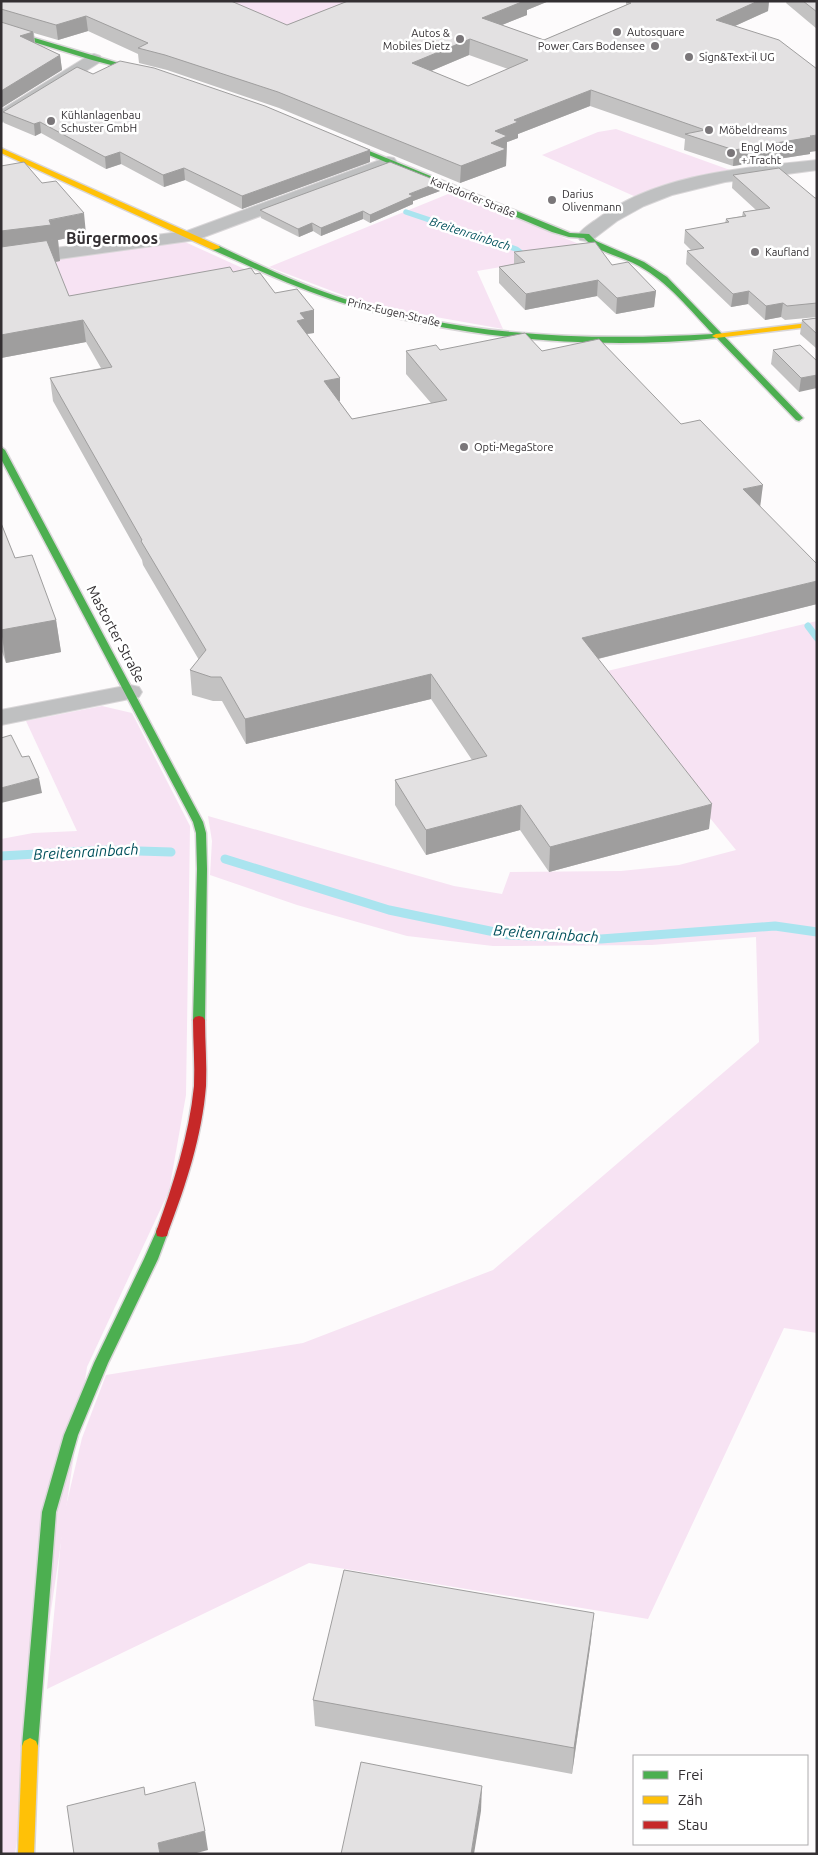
<svg xmlns="http://www.w3.org/2000/svg" width="818" height="1855" viewBox="0 0 818 1855" font-family="Ubuntu,sans-serif">
	<style>
		.green { fill: #f7e3f3 }
		.lines { fill: none; stroke-linecap: round; stroke-linejoin: round }
		.stream-far2 { stroke: #aae4ef; stroke-width: 5.5 }
		.stream-far1 { stroke: #aae4ef; stroke-width: 7 }
		.stream { stroke: #aae4ef; stroke-width: 9 }
		.street-casing { stroke: #d9d6d8; stroke-width: 2 }
		.fast-casing { stroke: #d9d6d8; stroke-width: 3 }
		.slow-casing { stroke: #d9d6d8; stroke-width: 3 }
		.jam-casing { stroke: #d9d6d8; stroke-width: 3 }
		.street { fill: #bfc0c1; fill-rule: evenodd }
		.fast { fill: #4caf50; fill-rule: evenodd }
		.slow { fill: #ffc107; fill-rule: evenodd }
		.jam { fill: #c62828; fill-rule: evenodd }
		.wall { fill: #c3c2c2; fill-rule: evenodd }
		.shaded-wall { fill: #9f9e9e }
		.building { fill: #e3e1e2; stroke: #9f9e9e; fill-rule: evenodd }
		.poi-dot { fill: #7a7679; stroke: #fff; stroke-width: 2 }
		.labels { text-anchor: middle; stroke-width: 5; stroke-linejoin: round; paint-order: stroke }
		.far-poi-label { font-size: 11px; fill: #332f32; stroke: #fff; text-anchor: start }
		.far-street-label { font-size: 11px; fill: #332f32; stroke: #fff }
		.far-water-label { font-size: 12px; font-style: italic; fill: #01505c; stroke: #fff }
		.street-label { font-size: 14px; fill: #332f32; stroke: #fff }
		.water-label { font-size: 15px; font-style: italic; fill: #01505c; stroke: #fff }
		.far-district-label { font-size: 16px; font-weight: bold; fill: #332f32; stroke: #fff }
	</style>
	<rect width="100%" height="100%" fill="#fdfbfc"/>
	<!-- green -->
	<g class="green">
		<polygon points="198,1 363,1 260,39"/>
		<polygon points="616,129 730,170 665,184 636,197 542,155 598,132"/>
		<polygon points="453,192 591,249 537,261 477,271 503,329 391,309 353,299 269,267"/>
		<polygon points="170,242 185,242 260,276 68,299 51,258"/>
		<polygon points="817,621 817,1333 784,1328 648,1619 309,1563 47,1689 63,1519 82,1438 106,1375 303,1343 493,1270 759,1042 756,937 652,945 493,946 407,936 297,905 210,875 212,841 208,816 454,886 502,894 510,872 621,871 679,865 736,850 701,807 603,672"/>
		<polygon points="102,706 132,713 190,826 186,1095 169,1191 87,1367 15,1854 1,1854 1,839 33,833 77,831 26,721"/>
	</g>
	<g class="lines">
		<!-- stream-far2 -->
		<polyline class="stream-far2" points="406,212 516,249 528,258"/>
		<!-- stream-far1 -->
		<polyline class="stream-far1" points="808,626 817,638"/>
		<!-- stream -->
		<g class="stream">
			<polyline points="1,856 107,850 171,852"/>
			<polyline points="225,859 389,910 509,935 601,939 775,926 817,932"/>
		</g>
		<defs>
			<g id="street">
				<polygon points="94,54 100,56 102,59 100,62 7,121 1,122 1,110 88,56"/>
				<polygon points="388,157 394,158 397,162 394,166 196,240 1,267 1,255 187,231"/>
				<path d="M817,160V170L725,182L672,195L644,206L617,221L592,240L586,241L580,240L577,236C582,229 590,224 597,219C658,173 744,168 817,160Z"/>
				<polygon points="130,685 139,687 142,692 139,697 1,725 1,710"/>
			</g>
			<g id="fast">
				<polygon points="1,28 152,73 149,75 92,60 1,32"/>
				<path d="M335,137L558,228L570,233L589,234L596,241L644,262L667,277L803,418L799,421L796,420L717,338C598,351 457,339 343,303C298,289 256,269 213,250V246H219C261,266 303,286 348,300C466,337 591,341 713,334C690,310 668,282 639,266C621,256 598,253 584,238L569,237L552,232L333,140L332,139Z"/>
				<polygon points="1,447 5,450 203,822 206,833 207,869 205,1020 203,1023 195,1023 193,1020 197,869 196,833 193,822 1,459"/>
				<polygon points="162,1227 167,1228 168,1232 158,1259 108,1363 78,1435 56,1512 38,1746 36,1751 30,1754 24,1751 22,1746 42,1512 64,1435 94,1363 144,1259 156,1232 157,1228"/>
			</g>
			<g id="slow">
				<polygon points="1,148 219,246 220,248 213,250 1,153"/>
				<polygon points="817,322 817,326 716,338 712,336 716,334"/>
				<polygon points="30,1738 36,1741 38,1746 34,1854 18,1854 22,1746 24,1741"/>
			</g>
			<path id="jam" d="M199,1016L203,1017L205,1020C205,1042 207,1064 206,1086C202,1136 186,1185 168,1232L167,1236L162,1237L157,1236L156,1232C173,1185 189,1136 194,1086C195,1064 193,1042 193,1020L195,1017Z"/>
		</defs>
		<!-- street casing -->
		<use href="#street" class="street-casing"/>
		<!-- fast casing -->
		<use href="#fast" class="fast-casing"/>
		<!-- slow casing -->
		<use href="#slow" class="slow-casing"/>
		<!-- jam casing -->
		<use href="#jam" class="jam-casing"/>
		<!-- street -->
		<use href="#street" class="street"/>
		<!-- fast -->
		<use href="#fast" class="fast"/>
		<!-- slow -->
		<use href="#slow" class="slow"/>
		<!-- jam -->
		<use href="#jam" class="jam"/>
	</g>
	<!-- wall -->
	<g class="wall">
		<path d="M1,1L287,25L348,1H549L527,10V15L502,25L544,40L626,5V2L627,1H769L768,11L735,26L810,152V154L733,166L684,150L685,139L590,106L518,134V138L507,142L506,166L460,183L279,108L167,70L139,63L138,54L88,31L58,40L34,33L35,43L60,55L62,70L1,108ZM469,55L508,69L468,86L431,71Z"/>
		<polygon points="787,1 817,1 817,29 786,3"/>
		<polygon points="93,74 370,150 370,162 242,209 185,180 164,187 121,164 106,169 41,133 35,136 4,123 3,112"/>
		<polygon points="1,166 42,183 86,234 58,240 60,261 55,262 69,296 233,272 255,274 275,293 314,310 314,333 307,334 340,401 339,401 352,419 431,403 406,374 406,351 440,350 542,351 760,507 817,604 598,659 709,829 549,872 520,830 426,855 395,805 395,780 472,760 431,699 246,744 222,701 213,701 192,695 190,670 199,660 143,565 142,560 53,401 50,378 101,368 86,342 1,358"/>
		<polygon points="733,175 815,198 817,198 817,317 785,320 781,317 765,320 748,304 731,307 686,264 687,251 691,250 684,243 685,230 725,223 726,219 742,216 743,212 756,210 732,188"/>
		<polygon points="440,191 413,201 413,204 370,223 363,219 321,236 313,231 299,237 261,218 260,210"/>
		<polygon points="514,252 612,265 656,291 654,307 616,314 597,296 525,310 499,283 499,267 514,264"/>
		<polygon points="817,318 817,349 800,334 802,320"/>
		<polygon points="773,350 817,361 799,392 771,364"/>
		<polygon points="1,523 15,558 56,620 61,652 6,663 1,649"/>
		<polygon points="591,1640 572,1774 315,1726 313,1700"/>
	</g>
	<!-- shaded-wall -->
	<g class="shaded-wall">
		<polygon points="522,1 549,1 527,10 527,15 482,33 482,18"/>
		<polygon points="758,1 769,1 768,11 715,35 716,20"/>
		<polygon points="86,16 88,31 58,40 56,25"/>
		<polygon points="33,32 35,48 20,36"/>
		<polygon points="470,39 469,55 412,79 412,63"/>
		<polygon points="60,55 62,70 1,108 1,91"/>
		<polygon points="591,90 590,106 518,134 518,138 507,142 506,166 460,183 461,166 491,143 495,131 514,120"/>
		<polygon points="40,122 41,133 35,136 34,124"/>
		<polygon points="817,135 817,151 810,152 810,154 733,166 734,150"/>
		<polygon points="370,150 370,162 242,209 242,196"/>
		<polygon points="120,152 121,164 106,169 105,157"/>
		<polygon points="184,168 185,180 164,187 163,175"/>
		<polygon points="440,182 440,191 413,201 413,204 370,223 370,215 409,194"/>
		<polygon points="363,211 363,219 321,236 321,228"/>
		<polygon points="84,213 86,234 58,240 60,261 50,263 1,253 1,231"/>
		<polygon points="312,223 313,231 299,237 298,229"/>
		<polygon points="598,280 597,296 525,310 526,294"/>
		<polygon points="656,291 654,307 616,314 617,298"/>
		<polygon points="749,291 748,304 731,307 733,294"/>
		<polygon points="783,303 781,317 765,320 766,306"/>
		<polygon points="314,310 314,333 306,334 297,321 300,313"/>
		<polygon points="83,320 86,342 1,358 1,335"/>
		<polygon points="817,375 817,388 799,392 801,378"/>
		<polygon points="340,378 340,401 325,404 324,381"/>
		<polygon points="763,485 760,508 743,489"/>
		<polygon points="817,581 817,604 581,663 582,638"/>
		<polygon points="56,620 61,652 6,663 1,630"/>
		<polygon points="431,674 431,699 246,744 245,719"/>
		<polygon points="39,778 42,793 1,803 1,788"/>
		<polygon points="712,804 709,829 549,872 550,847"/>
		<polygon points="521,805 520,830 426,855 426,830"/>
		<polygon points="594,1613 591,1640 572,1774 574,1748"/>
		<polygon points="482,1786 481,1811 474,1854 471,1854"/>
		<polygon points="205,1831 208,1850 193,1854 160,1854 158,1843"/>
	</g>
	<!-- building -->
	<g class="building">
		<path d="M1,1H231L287,25L348,1H524L482,18L544,40L631,3L626,2L627,1H758L716,20L779,40L817,69V135L810,136L812,137L734,150L685,134L705,130L591,90L514,120L518,122L495,131L507,136L491,143L506,149L461,166L278,92L165,55L138,48L148,43L86,16L56,25L1,9ZM470,39L528,60L468,86L412,63Z"/>
		<polygon points="803,1 817,1 817,12"/>
		<polygon points="1,22 33,32 20,36 60,55 1,91"/>
		<polygon points="120,61 154,68 265,106 370,150 242,196 184,168 163,175 120,152 105,157 40,122 34,124 3,112 77,67 93,74"/>
		<polygon points="24,162 42,183 56,181 84,213 49,220 51,225 1,231 1,166"/>
		<polygon points="390,162 440,182 409,194 413,196 370,215 363,211 321,228 312,223 298,229 260,210"/>
		<polygon points="779,168 815,198 817,198 817,303 787,306 783,303 766,306 749,291 733,294 687,251 704,248 685,230 729,222 726,219 746,216 743,212 770,208 733,175"/>
		<polygon points="58,239 47,241 69,296 230,267 233,272 251,268 255,274 260,273 275,293 297,289 314,310 300,313 305,319 297,321 340,378 324,381 352,419 447,400 406,351 436,345 440,350 525,333 542,351 599,339 681,424 700,420 763,485 743,489 817,564 817,581 582,638 712,804 550,847 521,805 426,830 395,780 487,756 431,674 245,719 221,677 211,677 190,670 206,650 141,541 142,540 50,378 112,367 83,320 1,335 1,247"/>
		<polygon points="595,242 612,265 628,262 656,291 617,298 598,280 526,294 499,267 525,262 514,252"/>
		<polygon points="817,318 817,334 802,320"/>
		<polygon points="800,345 817,361 817,375 801,378 773,350"/>
		<polygon points="1,523 15,558 32,555 56,620 1,630"/>
		<polygon points="11,735 22,757 29,756 39,778 1,788 1,738"/>
		<polygon points="344,1570 594,1613 574,1748 313,1700"/>
		<polygon points="361,1762 482,1786 471,1854 341,1854"/>
		<polygon points="195,1782 205,1831 158,1843 160,1854 74,1854 67,1806 144,1787 145,1795"/>
	</g>
	<!-- markers -->
	<g class="poi-dot">
		<circle cx="617" cy="32" r="5"/>
		<circle cx="460" cy="39" r="5"/>
		<circle cx="655" cy="46" r="5"/>
		<circle cx="689" cy="57" r="5"/>
		<circle cx="51" cy="121" r="5"/>
		<circle cx="709" cy="130" r="5"/>
		<circle cx="731" cy="153" r="5"/>
		<circle cx="552" cy="200" r="5"/>
		<circle cx="755" cy="252" r="5"/>
		<circle cx="464" cy="447" r="5"/>
	</g>
	<g class="labels">
		<!-- far-poi labels -->
		<g class="far-poi-label">
			<text x="627" y="36">Autosquare</text>
			<text x="450" y="37" text-anchor="end">Autos &amp;<tspan x="450" dy="13">Mobiles Dietz</tspan></text>
			<text x="645" y="50" text-anchor="end">Power Cars Bodensee</text>
			<text x="699" y="61">Sign&amp;Text-il UG</text>
			<text x="61" y="119">Kühlanlagenbau<tspan x="61" dy="13">Schuster GmbH</tspan></text>
			<text x="719" y="134">Möbeldreams</text>
			<text x="741" y="151">Engl Mode<tspan x="741" dy="13">+ Tracht</tspan></text>
			<text x="562" y="198">Darius<tspan x="562" dy="13">Olivenmann</tspan></text>
			<text x="765" y="256">Kaufland</text>
			<text x="474" y="451">Opti-MegaStore</text>
		</g>
		<!-- far-street labels -->
		<g class="far-street-label">
			<text transform="translate(473 197) rotate(22)" y="4">Karlsdorfer Straße</text>
			<text transform="translate(394 312) rotate(13)" y="4">Prinz-Eugen-Straße</text>
		</g>
		<!-- far-water labels -->
		<g class="far-water-label">
			<text transform="translate(470 234) rotate(18)" y="4">Breitenrainbach</text>
		</g>
		<!-- street labels -->
		<g class="street-label">
			<text transform="translate(116 634) rotate(62)" y="5">Mastorter Straße</text>
		</g>
		<!-- water labels -->
		<g class="water-label">
			<text transform="translate(86 852) rotate(-3)" y="5">Breitenrainbach</text>
			<text transform="translate(546 934) rotate(4)" y="5">Breitenrainbach</text>
		</g>
		<!-- far-district labels -->
		<g class="far-district-label">
			<text x="112" y="244">Bürgermoos</text>
		</g>
	</g>
	<!-- border -->
	<rect width="818" height="1855" fill="none" stroke="#332f32" stroke-width="5"/>
	<!-- legend -->
	<rect x="633" y="1755" width="175" height="90" fill="#ffffff" stroke="#adacad"/>
	<rect x="643" y="1771" width="25" height="8" fill="#4caf50" stroke="#adacad"/>
	<text x="678" y="1780" font-size="15" fill="#332f32">Frei</text>
	<rect x="643" y="1796" width="25" height="8" fill="#ffc107" stroke="#adacad"/>
	<text x="678" y="1805" font-size="15" fill="#332f32">Zäh</text>
	<rect x="643" y="1821" width="25" height="8" fill="#c62828" stroke="#adacad"/>
	<text x="678" y="1830" font-size="15" fill="#332f32">Stau</text>
</svg>
